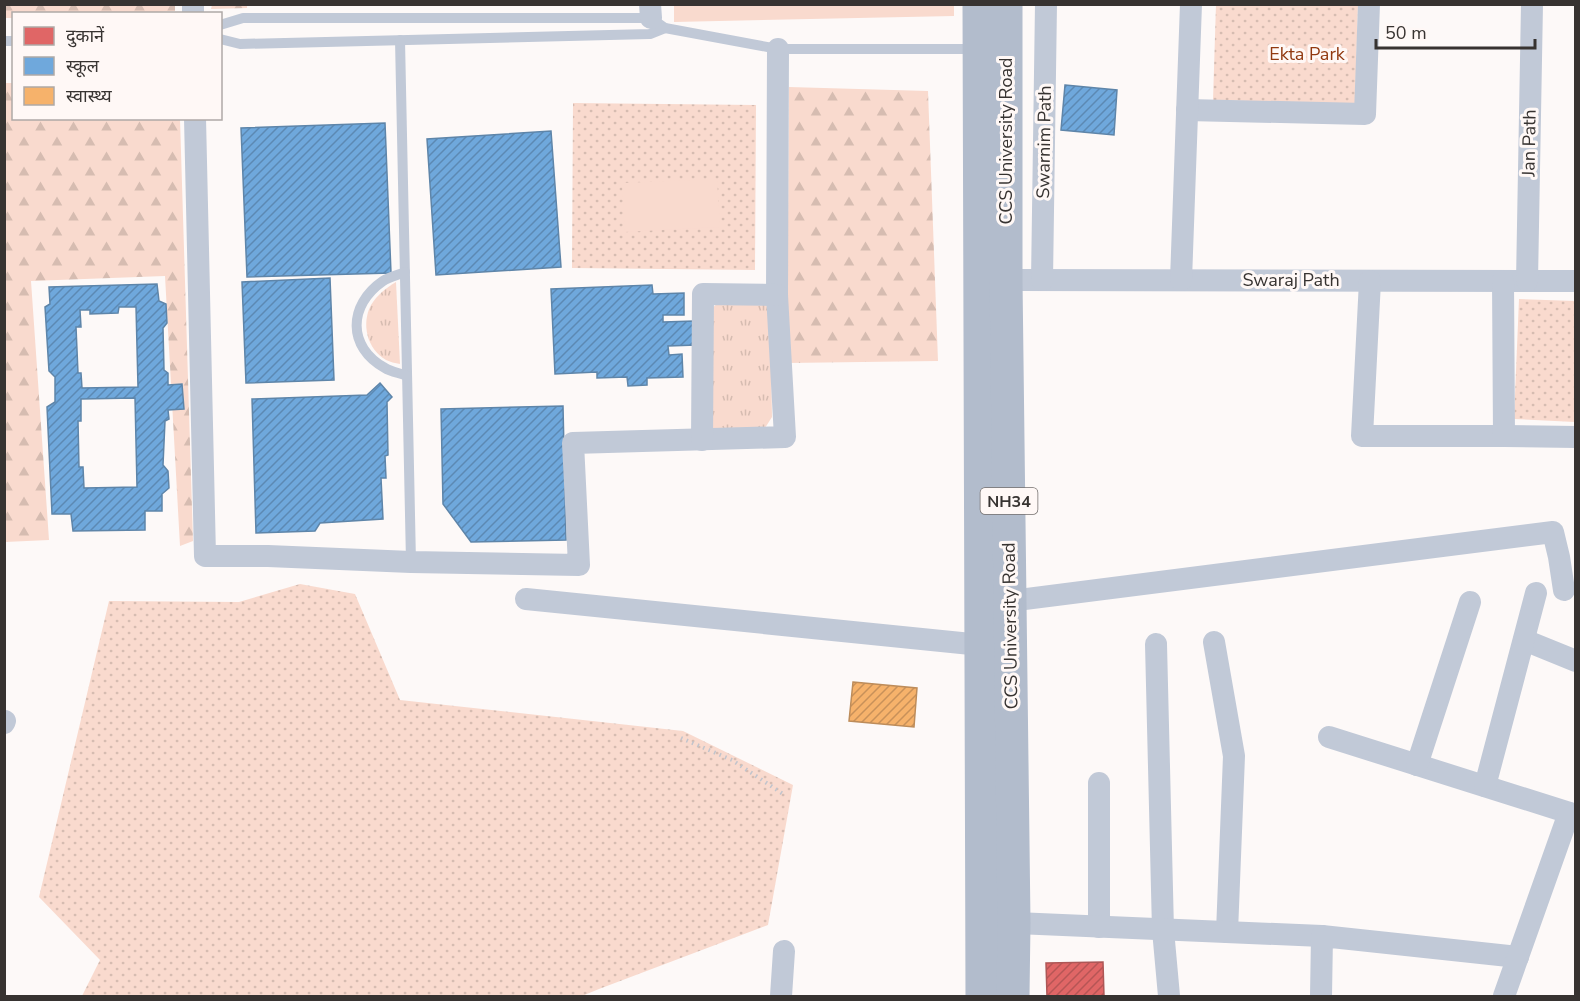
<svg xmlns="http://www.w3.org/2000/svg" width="1580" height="1001" viewBox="0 0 1580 1001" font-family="'Nunito Sans','Noto Sans Devanagari',sans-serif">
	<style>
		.grass { fill: url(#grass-tufts) }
		.forest { fill: url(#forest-firs) }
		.park { fill: url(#park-dots) }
		.garden { fill: #f9dace }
		.shops { fill: url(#shops-hatch); stroke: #ad5756; stroke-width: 1.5 }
		.schools { fill: url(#schools-hatch); stroke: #5e85a9; stroke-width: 1.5; fill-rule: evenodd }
		.health { fill: url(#health-hatch); stroke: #bd8c5a; stroke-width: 1.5 }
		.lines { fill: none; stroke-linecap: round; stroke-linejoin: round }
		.path { stroke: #c1c4cc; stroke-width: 4; stroke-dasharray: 1.5 4.5; stroke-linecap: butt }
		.lane { stroke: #c1c9d7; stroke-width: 10 }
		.street { stroke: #c1c9d7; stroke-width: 22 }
		.highway { stroke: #b2bccc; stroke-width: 33 }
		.labels { text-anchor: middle; stroke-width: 6; stroke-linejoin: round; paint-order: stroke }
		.shield { fill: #fff8f6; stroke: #736e6c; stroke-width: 1.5 }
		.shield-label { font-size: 16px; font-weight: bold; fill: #373331 }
		.park-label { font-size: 18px; fill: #91380f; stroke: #fff8f6 }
		.street-label { font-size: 18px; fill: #373331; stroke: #fff8f6 }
	</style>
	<defs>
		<pattern id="grass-tufts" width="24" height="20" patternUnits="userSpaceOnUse" patternTransform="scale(1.5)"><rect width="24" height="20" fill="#f9dace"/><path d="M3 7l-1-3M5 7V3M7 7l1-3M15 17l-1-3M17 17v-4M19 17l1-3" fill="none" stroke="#d6bcb1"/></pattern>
		<pattern id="forest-firs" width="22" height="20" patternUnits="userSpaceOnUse" patternTransform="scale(1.5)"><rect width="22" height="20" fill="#f9dace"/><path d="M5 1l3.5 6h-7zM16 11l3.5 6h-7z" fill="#d6bcb1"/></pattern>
		<pattern id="park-dots" width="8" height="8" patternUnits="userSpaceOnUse" patternTransform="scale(1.5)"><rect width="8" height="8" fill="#f9dace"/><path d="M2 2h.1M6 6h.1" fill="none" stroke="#d6bcb1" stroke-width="1.8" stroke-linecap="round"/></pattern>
		<pattern id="shops-hatch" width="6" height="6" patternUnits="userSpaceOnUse" patternTransform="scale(1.5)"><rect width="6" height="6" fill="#e06666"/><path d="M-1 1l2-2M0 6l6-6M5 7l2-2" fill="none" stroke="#b65555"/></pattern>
		<pattern id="schools-hatch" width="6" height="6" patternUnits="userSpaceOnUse" patternTransform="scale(1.5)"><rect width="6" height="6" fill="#6fa8dc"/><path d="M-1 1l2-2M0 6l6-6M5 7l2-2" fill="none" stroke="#5c89b3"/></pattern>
		<pattern id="health-hatch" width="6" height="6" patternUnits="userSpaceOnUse" patternTransform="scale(1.5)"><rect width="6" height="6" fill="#f6b26b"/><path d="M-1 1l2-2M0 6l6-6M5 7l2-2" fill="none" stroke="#c89159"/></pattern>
	</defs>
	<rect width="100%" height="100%" fill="#fdf9f8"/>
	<!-- grass -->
	<g class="grass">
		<path d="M396,282L400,364C395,363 390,362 386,360C367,349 361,324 371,305C377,295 386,288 396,282Z"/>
		<polygon points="770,300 772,417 765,428 716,430 710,426 712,308 717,304"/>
	</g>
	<!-- forest -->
	<g class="forest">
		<polygon points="175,4 175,11 123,14 14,14 13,18 5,18 5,5"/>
		<polygon points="212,5 247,5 247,8 211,9"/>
		<polygon points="5,83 13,83 14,118 180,119 193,541 180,546 165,276 31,281 49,540 5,542"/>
		<polygon points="789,87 928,91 938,361 787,363"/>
	</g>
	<!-- park -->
	<g class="park">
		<polygon points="1216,5 1358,5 1355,104 1213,100"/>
		<polygon points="573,103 756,105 755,270 572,268"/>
		<polygon points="1519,299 1575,301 1575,422 1514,419"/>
		<polygon points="300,584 355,594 400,700 683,731 793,785 768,925 599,989 582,996 82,996 100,960 39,897 109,601 239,602"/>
	</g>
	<!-- garden -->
	<g class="garden">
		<polygon points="954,5 954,16 674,22 674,5"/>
		<polygon points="717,179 720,227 625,232 622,183"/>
	</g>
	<!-- shops -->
	<polygon class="shops" points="1103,962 1104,996 1047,996 1046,963"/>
	<!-- schools -->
	<g class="schools">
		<polygon points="1065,85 1117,90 1114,135 1061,130"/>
		<polygon points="385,123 391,273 247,277 241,128"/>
		<polygon points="551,131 561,267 436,275 427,139"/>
		<polygon points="330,278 334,380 246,383 242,282"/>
		<path d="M157,284L159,301L166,304L167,323L163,328L164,370L168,373V385L182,384L184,409L168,410L169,419L165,421L163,465L168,471L169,488L162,494V511H145V530L73,531L71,514H52L47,407L55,402V377L49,371L45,307L50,304L49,287ZM119,307H136L138,387L82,388L81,373H78L76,327H81L80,310H90V314L118,313ZM135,398L137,487L84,488L83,467H79L78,421H81V399Z"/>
		<polygon points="652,285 653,294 684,293 684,315 663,315 663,322 694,321 696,345 668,346 669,355 682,354 683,377 647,378 647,385 628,386 627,377 597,378 597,372 555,374 551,289"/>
		<polygon points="380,383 392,397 387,402 388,455 385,456 386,478 381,478 383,519 320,523 315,531 256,533 252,399 367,395"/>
		<polygon points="563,406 566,540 471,542 443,504 441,409"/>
	</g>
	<!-- health -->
	<polygon class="health" points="853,682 917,688 914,727 849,721"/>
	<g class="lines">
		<!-- path -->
		<polyline class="path" points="681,738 732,760 783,794"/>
		<!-- lane -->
		<g class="lane">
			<polyline points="220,25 243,18 651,18 665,28 778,49 975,49"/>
			<polyline points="220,39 240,44 650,34 665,28"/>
			<polyline points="400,40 411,562"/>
			<polyline points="4,41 14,41"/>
			<path d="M405,272C398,275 389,277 383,281C348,305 347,347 385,368C391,372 400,373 407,376"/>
		</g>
		<!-- street -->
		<g class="street">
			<polyline points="193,4 193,14"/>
			<polyline points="650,4 651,18"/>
			<polyline points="1187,110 1365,114 1369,4"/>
			<polyline points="195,118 205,556 268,556 411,562 579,565 573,443 785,437 777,295 778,49"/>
			<polyline points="1006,280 1576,281"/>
			<polyline points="1042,280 1046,4"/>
			<polyline points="1181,280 1191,4"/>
			<polyline points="1370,281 1362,436 1504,436 1576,437"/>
			<polyline points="1503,281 1504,436"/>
			<polyline points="1527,281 1532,4"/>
			<polyline points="702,440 703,294 777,295"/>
			<polyline points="526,599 981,645"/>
			<polyline points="1010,601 1553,532 1559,557 1564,590"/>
			<polyline points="1524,640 1576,661"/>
			<polyline points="1214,642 1234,756 1227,932"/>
			<polyline points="1156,644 1163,930 1169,996"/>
			<polyline points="4,723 5,721"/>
			<polyline points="1329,737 1576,815"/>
			<polyline points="1417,765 1470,602"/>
			<polyline points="1099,783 1099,927"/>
			<polyline points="1485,786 1536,593"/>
			<polyline points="1014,923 1322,936"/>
			<polyline points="781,996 784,951"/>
			<polyline points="1321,996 1322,936 1518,957"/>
			<polyline points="1504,996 1569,813"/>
		</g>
		<!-- highway -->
		<g class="highway">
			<polyline points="979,4 982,996"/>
			<polyline points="1006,4 1006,280 1014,923 1013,996"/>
		</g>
	</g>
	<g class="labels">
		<!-- shield labels -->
		<rect class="shield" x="980.5" y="488" width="57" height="26" rx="4.5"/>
		<g class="shield-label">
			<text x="1009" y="507">NH34</text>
		</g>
		<!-- park labels -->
		<g class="park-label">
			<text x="1307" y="60">Ekta Park</text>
		</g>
		<!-- street labels -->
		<g class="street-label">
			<text transform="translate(1006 141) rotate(-90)" y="6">CCS University Road</text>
			<text transform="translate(1044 142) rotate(-89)" y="6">Swarnim Path</text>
			<text transform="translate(1529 143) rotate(-89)" y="6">Jan Path</text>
			<text x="1291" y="286">Swaraj Path</text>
			<text transform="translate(1010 626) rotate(-91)" y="6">CCS University Road</text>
		</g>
	</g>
	<!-- border -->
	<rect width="1580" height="1001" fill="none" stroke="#373331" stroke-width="12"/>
	<!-- legend -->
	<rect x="12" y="12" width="210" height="108" fill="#fff8f6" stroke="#afa9a7" stroke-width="1.5"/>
	<rect x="24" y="27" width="30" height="18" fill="#e06666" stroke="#afa9a7" stroke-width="1.5"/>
	<text x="66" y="42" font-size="18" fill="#373331">दुकानें</text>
	<rect x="24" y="57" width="30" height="18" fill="#6fa8dc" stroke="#afa9a7" stroke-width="1.5"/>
	<text x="66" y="72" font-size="18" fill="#373331">स्कूल</text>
	<rect x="24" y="87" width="30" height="18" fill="#f6b26b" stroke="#afa9a7" stroke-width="1.5"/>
	<text x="66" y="102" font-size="18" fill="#373331">स्वास्थ्य</text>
	<!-- scale -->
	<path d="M1376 39v9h159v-9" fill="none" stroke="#373331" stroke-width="3"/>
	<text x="1385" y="39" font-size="18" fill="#373331" stroke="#fff8f6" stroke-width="4.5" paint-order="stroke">50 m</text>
</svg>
